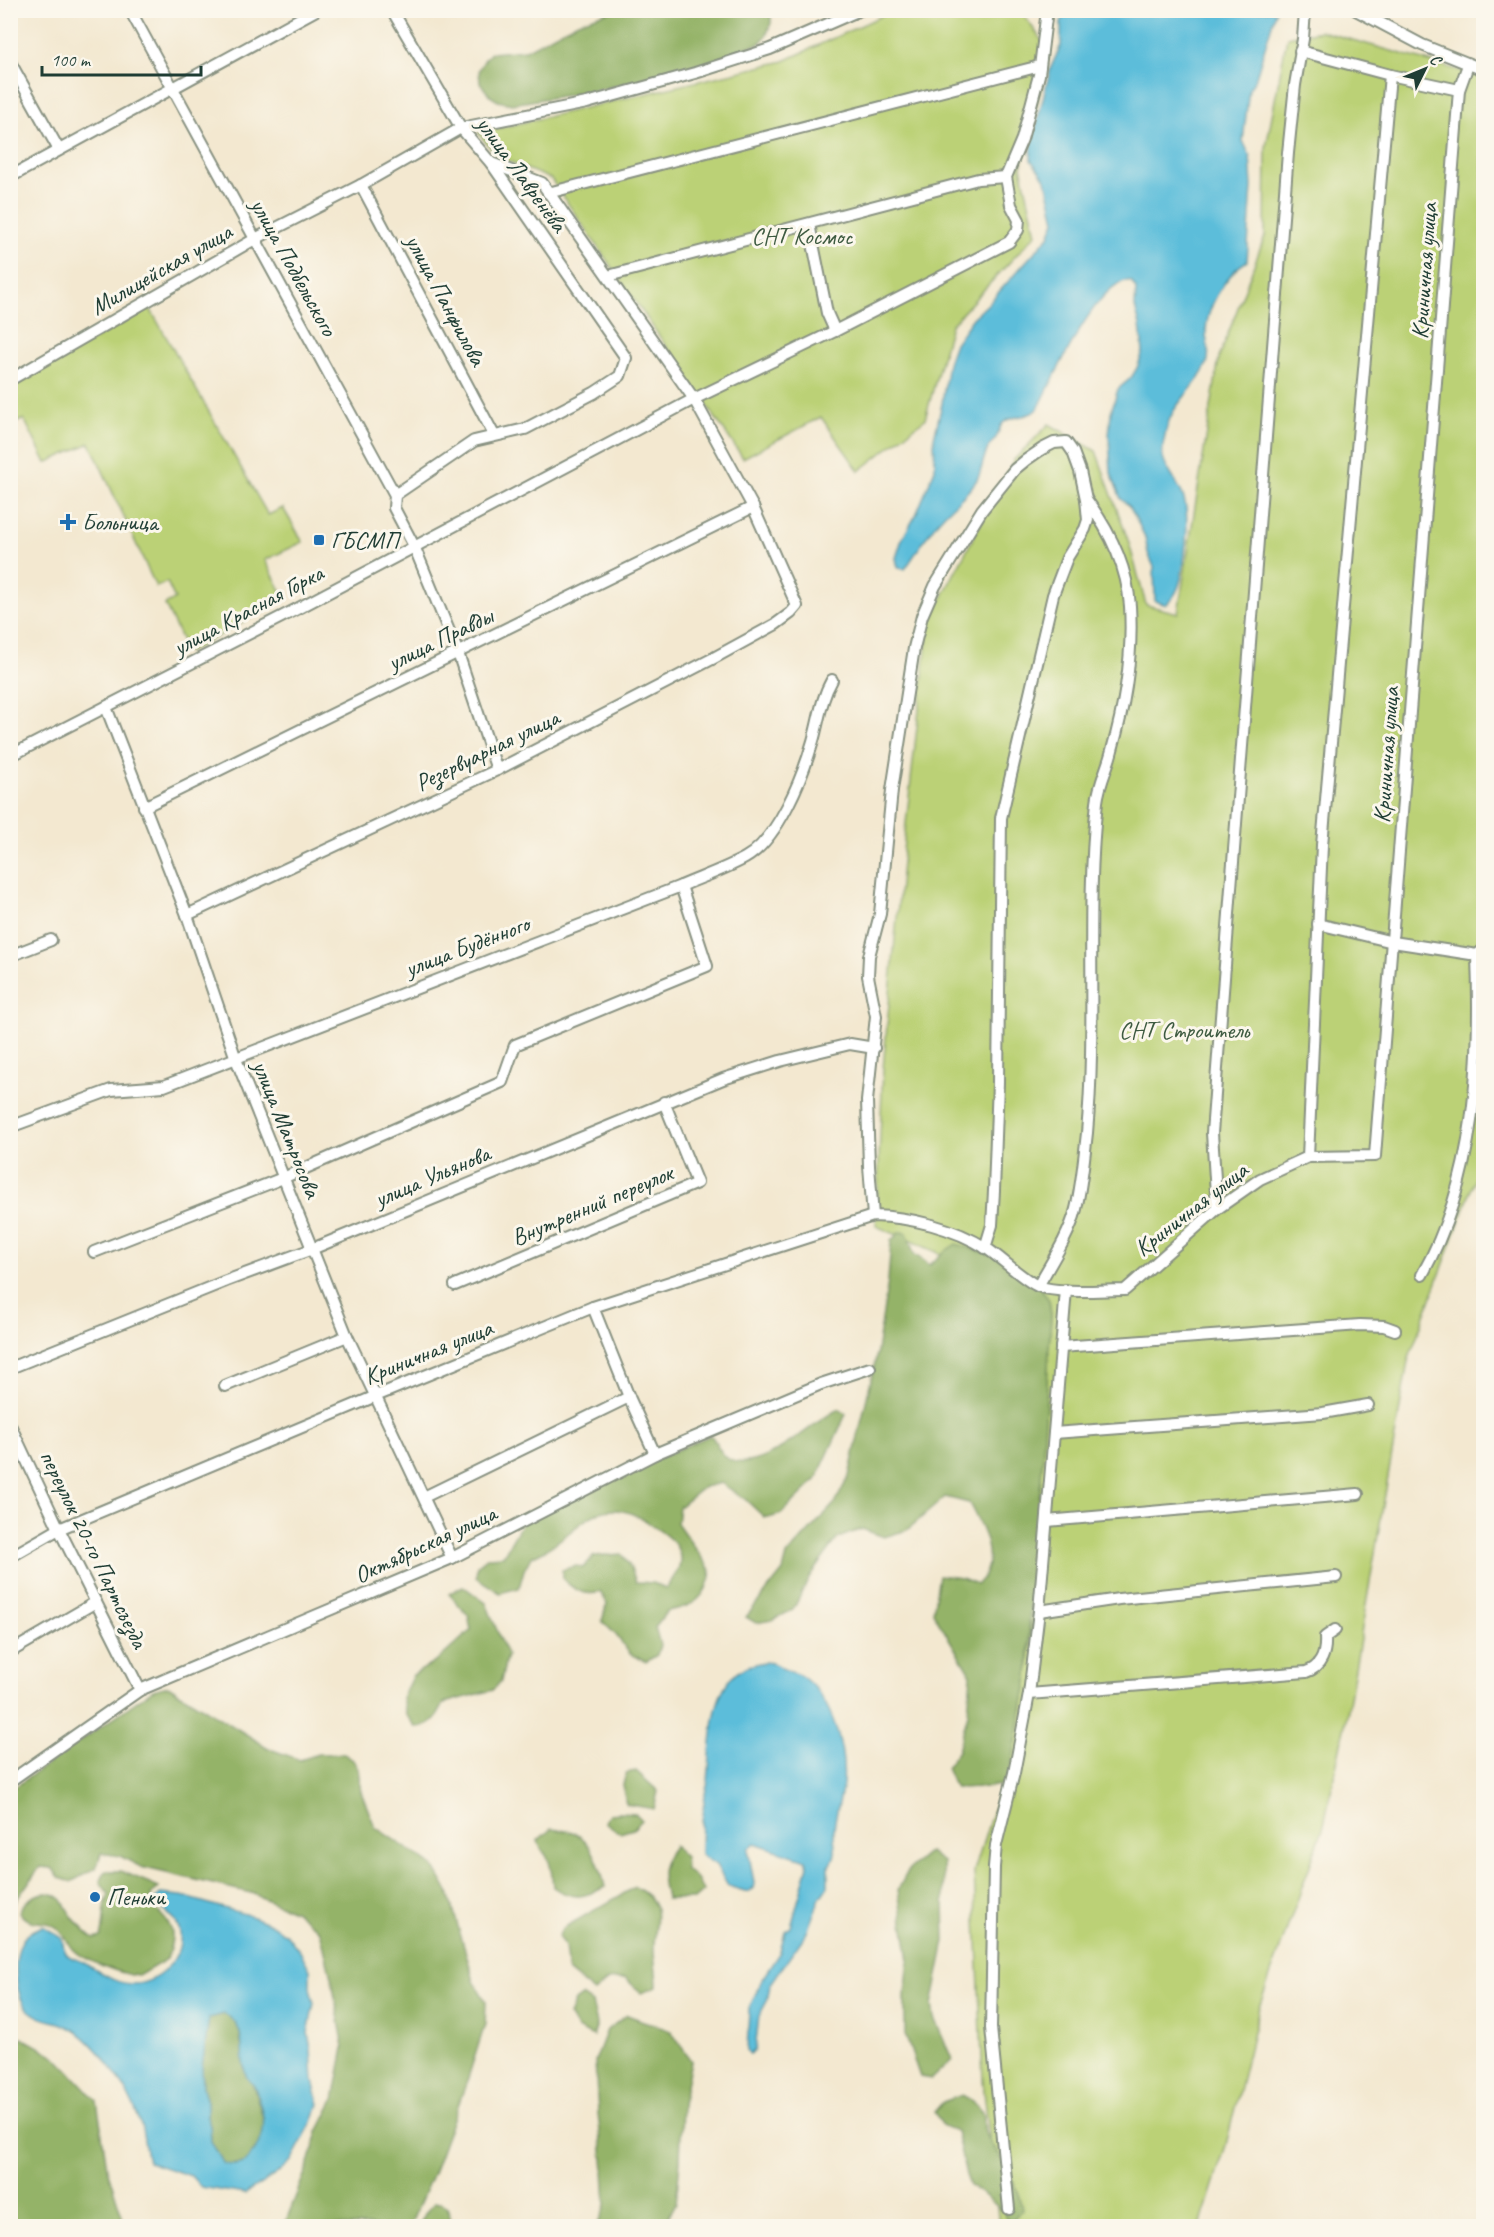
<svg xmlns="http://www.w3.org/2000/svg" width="1494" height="2237" viewBox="0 0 1494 2237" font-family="Caveat,sans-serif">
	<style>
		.green { fill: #bbd176; stroke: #6d8755; stroke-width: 1.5 }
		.forest { fill: #94b367; stroke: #5a784e; stroke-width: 1.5 }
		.water { fill: #5bbdda; stroke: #3d7d87; stroke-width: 1.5; fill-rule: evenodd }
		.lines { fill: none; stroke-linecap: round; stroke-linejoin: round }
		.minor-casing { stroke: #899282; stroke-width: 14 }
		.minor { stroke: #fff; stroke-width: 10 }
		.poi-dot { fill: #1f6fb2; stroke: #fbf7ec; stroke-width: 2 }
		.labels { text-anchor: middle; stroke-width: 6; stroke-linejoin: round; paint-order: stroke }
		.street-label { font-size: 24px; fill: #1f3d34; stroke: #fbf7ec }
		.park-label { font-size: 24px; fill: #3e5b41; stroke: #fbf7ec }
		.poi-label { font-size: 24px; fill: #1f3d34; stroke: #fbf7ec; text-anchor: start }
	</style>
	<rect width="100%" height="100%" fill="#fbf7ec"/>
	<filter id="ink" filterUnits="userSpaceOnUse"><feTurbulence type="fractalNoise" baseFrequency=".0167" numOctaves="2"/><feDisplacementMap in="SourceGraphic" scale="12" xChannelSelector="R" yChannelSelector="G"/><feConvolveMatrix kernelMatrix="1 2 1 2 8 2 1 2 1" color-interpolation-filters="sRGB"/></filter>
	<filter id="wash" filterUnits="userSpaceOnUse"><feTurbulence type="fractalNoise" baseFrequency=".008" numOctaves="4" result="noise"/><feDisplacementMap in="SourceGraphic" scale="24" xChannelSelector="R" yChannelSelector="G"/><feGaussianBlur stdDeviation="1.35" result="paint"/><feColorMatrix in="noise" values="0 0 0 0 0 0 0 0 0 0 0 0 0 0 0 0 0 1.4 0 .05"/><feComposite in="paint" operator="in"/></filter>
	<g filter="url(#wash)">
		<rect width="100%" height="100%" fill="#f3e8d0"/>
		<!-- green -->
		<g class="green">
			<polygon points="892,11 1021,11 1050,52 1021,167 1036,234 951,325 925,419 859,471 821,417 743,458 551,179 498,157 478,133 784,61"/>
			<polygon points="1321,31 1483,77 1484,963 1476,1176 1408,1361 1347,1715 1323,1829 1259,2007 1226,2145 1200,2226 999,2226 983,2081 974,1871 1001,1785 1028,1677 1051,1315 1049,1300 876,1226 883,1069 904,841 929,622 1014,460 1049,424 1096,451 1129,543 1146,605 1178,613 1219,358 1265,236 1266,147 1287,37"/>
			<polygon points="148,305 268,515 283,508 303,542 265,560 285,598 188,653 165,605 175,599 167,582 156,587 90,443 46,463 24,419 11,425 10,386 139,314"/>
		</g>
		<!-- forest -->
		<g class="forest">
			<polygon points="612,11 771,11 771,23 766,36 759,44 744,48 712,63 594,91 512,104 498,101 490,96 480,83 479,70 485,59 491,53 526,50 578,22"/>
			<path d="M899,1232L907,1233L914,1254L930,1265L941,1254L956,1244L1006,1259L1035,1280L1049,1300L1051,1315L1043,1455L1030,1601L1028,1677L1010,1774L1001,1785L988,1787L955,1788L946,1768L958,1751L968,1713L971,1675L933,1612L939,1575L962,1578L977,1584C1001,1562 982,1527 969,1503L945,1497L907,1530L884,1537L862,1529L838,1538L812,1573L793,1610L772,1620L756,1623L746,1617L783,1571L787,1555L835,1503L849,1476L876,1358L888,1281L891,1241Z"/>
			<path d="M839,1409L846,1414L816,1480L781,1514L772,1517H764L746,1500L721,1483L704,1487L679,1507L677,1523L711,1571C707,1599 693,1607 667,1611L655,1627L660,1645L657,1655L646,1662L630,1654L616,1635L602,1621L607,1603L600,1592C585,1597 573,1590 562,1578V1570L575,1566L584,1567L594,1556L622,1554L631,1568L636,1582L653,1583L666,1588C677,1574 687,1560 674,1543C668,1536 660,1531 652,1525C595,1484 580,1537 531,1557L524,1570L519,1588L500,1593L476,1577L477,1566L488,1557L503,1556L526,1516L711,1435C716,1442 721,1454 727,1458C758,1479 812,1421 839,1409Z"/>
			<path d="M463,1586L486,1603L507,1655L501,1681L493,1690L444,1703C438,1717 432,1727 415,1727L406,1714L402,1698L413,1675L437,1661L471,1630L468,1615L449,1594Z"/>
			<polygon points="168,1686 270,1749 300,1760 319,1754 344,1754 353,1760 358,1769 361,1792 375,1827 433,1866 448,1892 474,1981 486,2002 485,2024 467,2081 435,2168 410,2226 284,2226 310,2160 318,2132 334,2100 344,2048 332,1981 320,1931 296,1912 251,1893 141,1867 120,1856 101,1853 96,1868 71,1882 60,1878 52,1868 40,1867 11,1907 11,1790 153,1690"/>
			<polygon points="636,1771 658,1791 654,1809 626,1804 623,1785 626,1773"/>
			<polygon points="619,1813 636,1814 642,1820 633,1829 620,1833 605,1822 609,1814"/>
			<path d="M551,1829C558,1830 568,1830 575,1833C593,1842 601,1869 605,1887C585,1897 573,1901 553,1887C552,1876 552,1866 547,1857C543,1850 539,1848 538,1840Z"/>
			<path d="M674,1846L685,1857L686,1870L698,1880L703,1891L694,1899H666C661,1874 658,1868 674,1846Z"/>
			<polygon points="929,1852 943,1862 945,1941 932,2005 934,2018 952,2059 931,2079 920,2077 905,2034 905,1996 909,1960 898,1890 909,1869"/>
			<path d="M106,1871H121L159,1887L152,1894L149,1902C171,1926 178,1926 167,1959L138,1976C122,1974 84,1961 73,1949C67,1942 64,1933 56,1927C42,1917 31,1929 19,1912C26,1897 46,1886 61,1899C64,1902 66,1908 69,1912C76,1923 84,1931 94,1939L101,1937C106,1922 102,1907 109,1894L100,1882Z"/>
			<path d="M635,1887C665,1903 656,1917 654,1944C653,1956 657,1973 657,1987L641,1993L625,1978L608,1980L594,1992L568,1971L565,1946L558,1937L563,1928Z"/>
			<polygon points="582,1996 592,2003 597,2024 593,2036 577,2028 569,2015 575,2001"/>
			<path d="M224,2014C237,2021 241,2026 240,2040L265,2125L261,2142L245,2163L227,2165L223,2163L211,2141L210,2126L207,2117V2102L203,2088L202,2067L209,2018Z"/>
			<polygon points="627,2015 671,2031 691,2061 682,2104 680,2160 676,2204 662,2226 597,2226 606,2205 604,2169 598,2113 595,2061 607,2030"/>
			<polygon points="10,2031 55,2056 97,2101 107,2168 125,2226 11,2226"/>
			<path d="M962,2095L973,2101L984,2115C983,2136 987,2137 998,2153C1008,2170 1019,2190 1022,2209L1010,2223L1003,2212L987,2197L970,2186L966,2175L956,2131L943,2126L934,2112L943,2102Z"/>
			<polygon points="434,2203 441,2203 447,2207 453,2226 419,2226 426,2212"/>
		</g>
		<!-- water -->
		<g class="water">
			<path d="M1068,10L1276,11L1255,80L1249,89L1243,141L1250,156L1252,186L1247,261C1226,273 1205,310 1206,334C1207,346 1211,355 1206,366C1192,396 1169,401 1164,441C1163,445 1162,450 1162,454C1165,471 1180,483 1184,499C1190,517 1185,579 1175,594C1173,598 1169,602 1166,605L1155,601L1154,567L1148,553L1145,537L1130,507L1121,499L1111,473L1109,435L1111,412L1118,389L1131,378L1137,368L1143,352L1140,325L1135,307L1136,289L1131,281C1099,276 1054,378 1040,405C1032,420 1012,413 1002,424C999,428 999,432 997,436C995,440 991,443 989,447C982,457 983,471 976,481C966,496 954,504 942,517C930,529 916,554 905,569L898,568L896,558L902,539L916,515L935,469L934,438L942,404L948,363L955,343L973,318L988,304L1049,236L1055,221L1046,180L1031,160L1032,141L1051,67L1061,45V22Z"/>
			<path d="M764,1662C773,1662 776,1665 784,1669C789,1672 796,1673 801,1676C832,1697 846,1748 843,1784C841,1799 835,1814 834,1829C833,1846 840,1853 828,1867V1886L820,1898L806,1934L770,1985L767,2001L759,2016L755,2050L750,2054L747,2052L749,2009L762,1979L780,1952L785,1931L791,1927L808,1865L806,1860L755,1843L748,1849L754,1883L753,1889L748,1892L728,1886L716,1865L701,1855C701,1836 702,1814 705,1795C705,1790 708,1786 708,1781C711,1752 710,1701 731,1678C741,1667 750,1665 764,1662Z"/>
			<path d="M160,1894L182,1896L248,1915L270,1924L287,1935L301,1953L310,1970V1989L314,2003L308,2033L311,2049L313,2081L319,2104L312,2122L291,2161L275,2175L245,2194L201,2187L191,2176L148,2162C145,2149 144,2134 140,2122C133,2101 122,2082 109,2065C99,2052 84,2034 69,2027C56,2020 43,2022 31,2012C14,1999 13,1961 21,1943C26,1933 34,1930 43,1926L62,1938C65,1963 73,1955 88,1965C103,1974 115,1984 134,1984C161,1984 192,1949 176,1922C171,1915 162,1909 156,1903V1899ZM224,2014C250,2028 237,2050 246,2075C247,2080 251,2082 254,2086C257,2091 258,2098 260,2104C267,2126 264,2142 248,2159C242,2166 231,2166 223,2163L211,2141L210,2126L207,2117V2102L203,2088L202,2067L209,2018Z"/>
		</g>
	</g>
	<g filter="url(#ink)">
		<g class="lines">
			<defs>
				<g id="minor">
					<polyline points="130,10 395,495 394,508 414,546 458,653 497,770"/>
					<polyline points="392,10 461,128 491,163 626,358 620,376 594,393 525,429 474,441 395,495"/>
					<polyline points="1356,10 1422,45 1484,70"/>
					<polyline points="1300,51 1390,75 1459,90"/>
					<polyline points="10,62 59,150"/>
					<polyline points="10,177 316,10"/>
					<polyline points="361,185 494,435"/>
					<polyline points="548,193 1040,66"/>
					<polyline points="809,224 827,313 835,331"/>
					<polyline points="608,276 978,179 1006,177"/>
					<polyline points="10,380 255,239 361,185 461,128 587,103 695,73 770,49 860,10"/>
					<polyline points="106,707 187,915 236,1059 347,1336 452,1558"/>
					<polyline points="10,756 295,610 694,399 835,331 1009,242 1018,230 1019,220 1011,205 1006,177 1022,139 1039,75 1047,10"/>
					<polyline points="144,807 753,507"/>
					<polyline points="187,915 497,770 712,659 776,624 791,613 797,606 753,507 694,399 542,183 491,163"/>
					<polyline points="1318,924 1393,942 1477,955"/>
					<polyline points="10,956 51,940"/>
					<path d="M10,1127L111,1090L164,1086L681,886C702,877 725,869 745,858C778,840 803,776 813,741C819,720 821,699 832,680"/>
					<polyline points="1308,1157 1322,845 1390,75"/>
					<polyline points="1217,1209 1212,1133 1288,153 1295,85 1303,39 1305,10"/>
					<polyline points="873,1216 869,1166 867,1101 876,1016 868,976 869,956 880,914 892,790 914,648 922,616 935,586 982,510 1015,469 1026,460 1042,449 1054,443 1066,442 1073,452 1080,471 1086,499 1088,520 1085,529 1067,558 1053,595 1001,818 998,1082 994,1191 992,1225 985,1248"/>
					<polyline points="94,1252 283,1178 502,1082 515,1045 707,966 681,886"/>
					<path d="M1422,1275C1476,1179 1481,1062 1477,955L1484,949"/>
					<polyline points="455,1285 697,1183 664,1102"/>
					<path d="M1038,1286C1051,1263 1070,1234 1076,1209C1082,1184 1084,1158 1087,1133C1097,1023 1085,912 1097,802C1099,784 1108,767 1112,750C1125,704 1133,654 1130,606C1127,565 1110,531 1086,499"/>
					<polyline points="593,1307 629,1397 655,1454"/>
					<polyline points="1061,1347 1360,1325 1384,1326 1395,1330"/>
					<polyline points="10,1368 226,1281 312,1249 723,1079 780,1061 850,1044 874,1048"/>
					<polyline points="225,1386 347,1336"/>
					<polyline points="10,1425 59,1529 140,1690"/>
					<polyline points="1054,1433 1323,1413 1368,1405"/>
					<polyline points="424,1497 629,1397"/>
					<polyline points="1047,1521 1358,1494"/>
					<path d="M10,1557L59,1529L376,1396L593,1307L873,1216C911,1217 954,1228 986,1248C1000,1257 1025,1281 1038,1286C1059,1294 1102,1290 1125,1290L1217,1209L1260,1179L1308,1157L1375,1156L1459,90L1468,65"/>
					<polyline points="1039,1611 1119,1599 1336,1577"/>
					<polyline points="10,1652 96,1602"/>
					<path d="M1029,1694L1306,1672C1322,1667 1326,1652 1325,1637L1335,1630"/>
					<polyline points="10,1781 140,1690 452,1558 655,1454 821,1384 870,1368"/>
					<polyline points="1009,2209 991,2028 994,1867 996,1845 1014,1773 1029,1694 1039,1611 1066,1290"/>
				</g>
			</defs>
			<!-- minor casing -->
			<use href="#minor" class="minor-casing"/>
			<!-- minor -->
			<use href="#minor" class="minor"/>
		</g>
	</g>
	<!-- markers -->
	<g class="poi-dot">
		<path d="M65 513h6v6h6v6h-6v6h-6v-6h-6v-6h6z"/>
		<rect x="313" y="534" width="12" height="12" rx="3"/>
		<circle cx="95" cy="1897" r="6"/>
	</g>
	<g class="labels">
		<!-- street labels -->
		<g class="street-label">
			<text transform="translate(522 174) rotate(54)" y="8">улица Лавренёва</text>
			<text transform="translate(294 267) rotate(61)" y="8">улица Подбельского</text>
			<text transform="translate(161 269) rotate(-30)" y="8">Милицейская улица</text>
			<text transform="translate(1424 271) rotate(-86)" y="8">Криничная улица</text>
			<text transform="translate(446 300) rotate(62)" y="8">улица Панфилова</text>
			<text transform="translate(248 610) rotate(-28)" y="8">улица Красная Горка</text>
			<text transform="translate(440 639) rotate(-26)" y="8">улица Правды</text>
			<text transform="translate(487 750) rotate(-26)" y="8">Резервуарная улица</text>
			<text transform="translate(1386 755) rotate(-86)" y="8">Криничная улица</text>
			<text transform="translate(467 946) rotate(-21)" y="8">улица Будённого</text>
			<text transform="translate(287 1129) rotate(68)" y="8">улица Матросова</text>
			<text transform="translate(432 1176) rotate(-23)" y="8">улица Ульянова</text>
			<text transform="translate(592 1205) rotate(-23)" y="8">Внутренний переулок</text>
			<text transform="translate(1191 1209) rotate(-38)" y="8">Криничная улица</text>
			<text transform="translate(428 1352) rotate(-22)" y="8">Криничная улица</text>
			<text transform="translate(425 1544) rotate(-25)" y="8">Октябрьская улица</text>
			<text transform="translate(94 1549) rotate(64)" y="8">переулок 20-го Партсъезда</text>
		</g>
		<!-- park labels -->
		<g class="park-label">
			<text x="802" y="244">СНТ Космос</text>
			<text x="1184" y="1038">СНТ Строитель</text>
		</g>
		<!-- poi labels -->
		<g class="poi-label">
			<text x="82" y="530">Больница</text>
			<text x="331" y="548">ГБСМП</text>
			<text x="107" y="1905">Пеньки</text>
		</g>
	</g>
	<!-- margin -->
	<rect width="1494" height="2237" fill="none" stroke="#fbf7ec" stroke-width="36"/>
	<!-- north arrow -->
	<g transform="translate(1425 69) rotate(47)" stroke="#fbf7ec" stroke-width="4.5" paint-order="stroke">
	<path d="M0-4.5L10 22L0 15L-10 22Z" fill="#1f3d34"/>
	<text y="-9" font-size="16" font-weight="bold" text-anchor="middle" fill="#1f3d34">С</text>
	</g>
	<!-- scale -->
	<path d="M42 66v9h159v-9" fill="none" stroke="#1f3d34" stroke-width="3"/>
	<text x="51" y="66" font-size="18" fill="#1f3d34" stroke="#fbf7ec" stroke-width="4.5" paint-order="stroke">100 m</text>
</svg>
